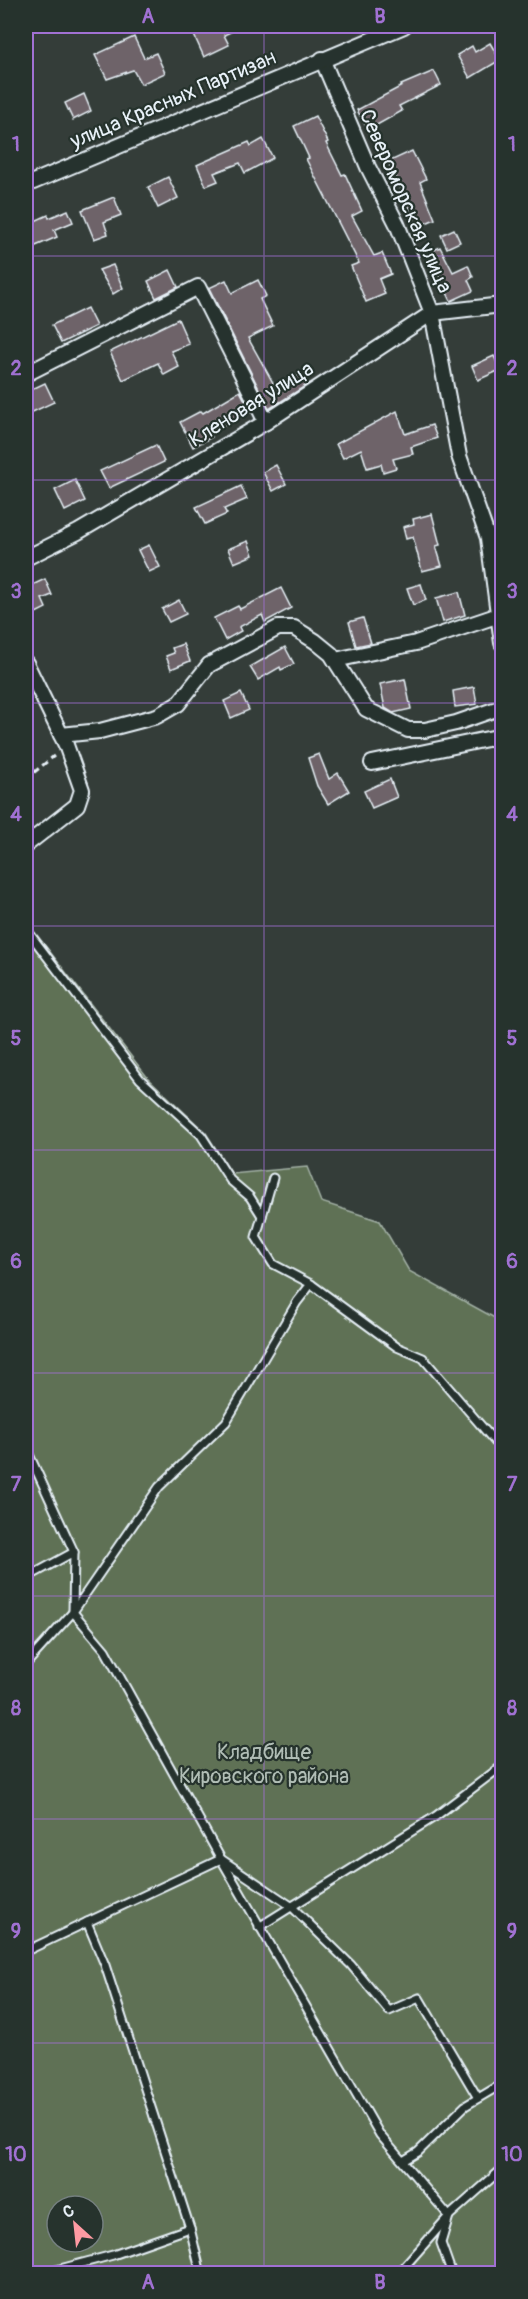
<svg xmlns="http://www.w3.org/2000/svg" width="528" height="2299" viewBox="0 0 528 2299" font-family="Pangolin,sans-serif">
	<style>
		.green { fill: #5e7154; stroke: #a3b1a6; stroke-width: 1.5; fill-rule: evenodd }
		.building { fill: #6e6469; stroke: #e8f1f8; stroke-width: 1.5 }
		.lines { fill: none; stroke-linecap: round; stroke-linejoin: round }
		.service-casing { stroke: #e8f1f8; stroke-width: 11 }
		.minor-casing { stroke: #e8f1f8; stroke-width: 18 }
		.path { stroke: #e8f1f8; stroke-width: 3; stroke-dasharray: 6 4.5; stroke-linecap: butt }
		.service { stroke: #26332d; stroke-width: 7 }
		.minor { stroke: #26332d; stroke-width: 14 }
		.grid { fill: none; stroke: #a171d3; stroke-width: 1.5; stroke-opacity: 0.55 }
		.labels { text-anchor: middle; stroke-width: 4.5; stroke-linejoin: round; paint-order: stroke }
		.street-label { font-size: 21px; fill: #e8f1f8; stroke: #26332d }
		.park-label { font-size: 21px; fill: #b1beb6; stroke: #26332d }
		.neatline { fill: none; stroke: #a171d3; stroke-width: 2 }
		.grid-label { font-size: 20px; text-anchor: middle; font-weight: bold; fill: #a171d3 }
	</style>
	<rect width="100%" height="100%" fill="#343d39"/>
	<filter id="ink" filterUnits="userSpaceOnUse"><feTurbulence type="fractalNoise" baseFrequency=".0167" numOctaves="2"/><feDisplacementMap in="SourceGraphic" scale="12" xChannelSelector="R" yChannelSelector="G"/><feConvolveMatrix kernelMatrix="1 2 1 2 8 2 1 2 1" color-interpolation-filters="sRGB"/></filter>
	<g filter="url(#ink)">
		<!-- green -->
		<path class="green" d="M26,921L148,1078L206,1133L232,1174L307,1167L321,1202L380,1221L409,1271L502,1322V2273H26ZM57,2206H93V2242H57Z"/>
		<!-- building -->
		<g class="building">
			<polygon points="209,26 243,26 224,35 229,45 204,57 193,33"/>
			<polygon points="134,37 144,58 156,53 165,73 141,84 133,70 107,79 95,55"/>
			<polygon points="490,43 500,60 470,78 457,55 472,46 475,52"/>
			<polygon points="434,71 441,85 399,106 402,111 368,130 357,110 402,86 401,85"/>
			<polygon points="84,94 91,111 73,120 65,103"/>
			<polygon points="315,116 328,142 326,143 342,175 345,174 362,211 352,216 374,256 382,253 391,274 379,279 385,294 366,302 351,266 359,263 306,159 309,158 294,126"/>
			<polygon points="263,139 273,158 245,173 240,163 214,173 218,181 206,186 197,165 249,142 251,146"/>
			<polygon points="412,151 426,179 420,182 435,219 417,227 407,201 388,162"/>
			<polygon points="168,177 178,198 158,208 148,187"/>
			<polygon points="114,197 121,215 104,222 108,234 94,239 82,210"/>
			<polygon points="68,210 73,222 54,230 57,237 26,250 26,225 48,215 49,218"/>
			<polygon points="454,229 460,242 447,248 441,235"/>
			<polygon points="440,247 453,272 468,265 473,277 468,280 473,291 451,301 428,253"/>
			<polygon points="113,265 123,288 113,294 99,270"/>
			<polygon points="170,270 178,287 156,298 148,281"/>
			<polygon points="226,280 232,293 258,280 266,296 260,299 273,326 248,338 276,388 301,374 307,385 269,409 209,288"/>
			<polygon points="87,308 96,326 61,343 52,325"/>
			<polygon points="178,319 189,344 171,351 179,367 164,375 158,363 123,380 110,352"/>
			<polygon points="494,356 500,370 478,380 472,366"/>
			<polygon points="45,383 54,402 26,415 26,392"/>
			<polygon points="240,391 251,412 210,433 212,437 193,447 180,422 201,411 203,413"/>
			<polygon points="397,411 405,434 432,425 437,438 411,447 413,454 393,459 396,468 383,472 381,464 367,468 361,449 343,458 336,444"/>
			<polygon points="156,445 164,462 109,488 100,471"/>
			<polygon points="276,465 286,484 273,491 263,472"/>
			<polygon points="75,480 85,501 65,511 55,490"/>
			<polygon points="241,486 247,499 224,509 227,514 205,524 196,507"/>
			<polygon points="432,514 440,545 436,546 442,566 422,571 413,537 406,539 403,527 414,524 413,519"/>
			<polygon points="248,541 253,555 234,563 228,549"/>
			<polygon points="149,545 160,567 149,572 138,550"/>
			<polygon points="45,579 52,595 42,599 46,608 26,618 26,588"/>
			<polygon points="421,584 426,600 413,605 407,588"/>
			<polygon points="281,588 291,608 265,622 262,615 239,627 241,631 225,640 214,618 238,606 240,609"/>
			<polygon points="459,592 465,615 443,622 436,598"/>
			<polygon points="179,600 186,614 169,622 162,609"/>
			<polygon points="363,618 371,643 356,646 349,622"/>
			<polygon points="183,644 190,661 171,669 166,656 174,653 172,648"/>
			<polygon points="285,647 294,664 281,670 280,667 258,680 250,667"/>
			<polygon points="405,679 411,709 393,713 385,708 380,684"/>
			<polygon points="474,687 477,704 455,707 453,691"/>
			<polygon points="241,693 249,710 231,718 224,701"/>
			<polygon points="319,754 329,779 338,773 349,791 328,804 317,786 308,758"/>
			<polygon points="390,779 397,797 372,808 364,791"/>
		</g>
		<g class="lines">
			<defs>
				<g id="service">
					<polyline points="26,929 140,1079 201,1135 230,1180 250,1197 262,1216"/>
					<polyline points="311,1284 397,1347 423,1358 502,1450"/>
					<polyline points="26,1448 74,1552 73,1612 105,1650 221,1859 380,2135 449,2216 441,2243 452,2274"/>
					<polyline points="26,1578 74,1552"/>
					<polyline points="26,1664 73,1612 159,1487 226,1422 297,1302 311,1284 273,1264 256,1237 273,1178"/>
					<polyline points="259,1927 436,1816 502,1766"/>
					<polyline points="26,1951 221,1859 291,1906 351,1965 389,2011 419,1998 478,2098"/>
					<polyline points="403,2161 418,2152 465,2106 502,2084"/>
					<polyline points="190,2228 201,2274"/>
					<polyline points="41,2274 113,2255 190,2228 105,1965 87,1922"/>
					<polyline points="398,2274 449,2216 502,2169"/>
				</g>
				<g id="minor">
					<polyline points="322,59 368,167 397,224 432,313 459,456 488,538 502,643"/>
					<polyline points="26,185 404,26"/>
					<polyline points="26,374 198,287 266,422"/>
					<polyline points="26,558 78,532 266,422 432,313 502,305"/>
					<polyline points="335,660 416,643 499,615"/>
					<polyline points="26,663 66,745 82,790 77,805 26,845"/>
					<polyline points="61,735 100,731 157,716 178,704 209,665 278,628 294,628 315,641 331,654 366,709 408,730 425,730 456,723 502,707"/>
					<polyline points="372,763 502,736"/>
				</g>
			</defs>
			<!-- service casing -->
			<use href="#service" class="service-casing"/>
			<!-- minor casing -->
			<use href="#minor" class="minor-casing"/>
			<!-- path -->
			<polyline class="path" points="26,779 54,756"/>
			<!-- service -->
			<use href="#service" class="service"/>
			<!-- minor -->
			<use href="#minor" class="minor"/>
		</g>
	</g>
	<!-- grid -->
	<path class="grid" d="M264,26V2274M26,256H502M26,480H502M26,703H502M26,926H502M26,1150H502M26,1373H502M26,1596H502M26,1819H502M26,2043H502"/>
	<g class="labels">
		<!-- street labels -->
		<g class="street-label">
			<text transform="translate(173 99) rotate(-23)" y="7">улица Красных Партизан</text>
			<text transform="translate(406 201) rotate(66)" y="7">Североморская улица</text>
			<text transform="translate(251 404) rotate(-32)" y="7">Кленовая улица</text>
		</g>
		<!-- park labels -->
		<g class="park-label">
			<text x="264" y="1759">Кладбище<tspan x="264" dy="24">Кировского района</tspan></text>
		</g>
	</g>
	<!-- margin -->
	<rect width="528" height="2299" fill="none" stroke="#26332d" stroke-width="66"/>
	<!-- north arrow -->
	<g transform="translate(75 2224) rotate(333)"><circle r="28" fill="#26332d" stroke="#747f7e" stroke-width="1.5"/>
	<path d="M0-4.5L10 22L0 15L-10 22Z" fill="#ff9aa2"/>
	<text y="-9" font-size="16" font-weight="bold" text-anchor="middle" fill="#e8f1f8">С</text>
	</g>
	<rect x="33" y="33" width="462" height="2233" class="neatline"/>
	<g class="grid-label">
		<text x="148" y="23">A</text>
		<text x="380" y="23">B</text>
		<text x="16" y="151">1</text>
		<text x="512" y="151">1</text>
		<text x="16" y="375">2</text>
		<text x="512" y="375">2</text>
		<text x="16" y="598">3</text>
		<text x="512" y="598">3</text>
		<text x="16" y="821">4</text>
		<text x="512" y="821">4</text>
		<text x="16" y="1045">5</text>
		<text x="512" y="1045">5</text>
		<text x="16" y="1268">6</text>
		<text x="512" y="1268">6</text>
		<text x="16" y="1491">7</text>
		<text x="512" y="1491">7</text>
		<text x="16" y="1715">8</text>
		<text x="512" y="1715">8</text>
		<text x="16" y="1938">9</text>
		<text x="512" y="1938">9</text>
		<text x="16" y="2161">10</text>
		<text x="512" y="2161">10</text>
		<text x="148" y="2289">A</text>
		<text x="380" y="2289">B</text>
	</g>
</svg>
